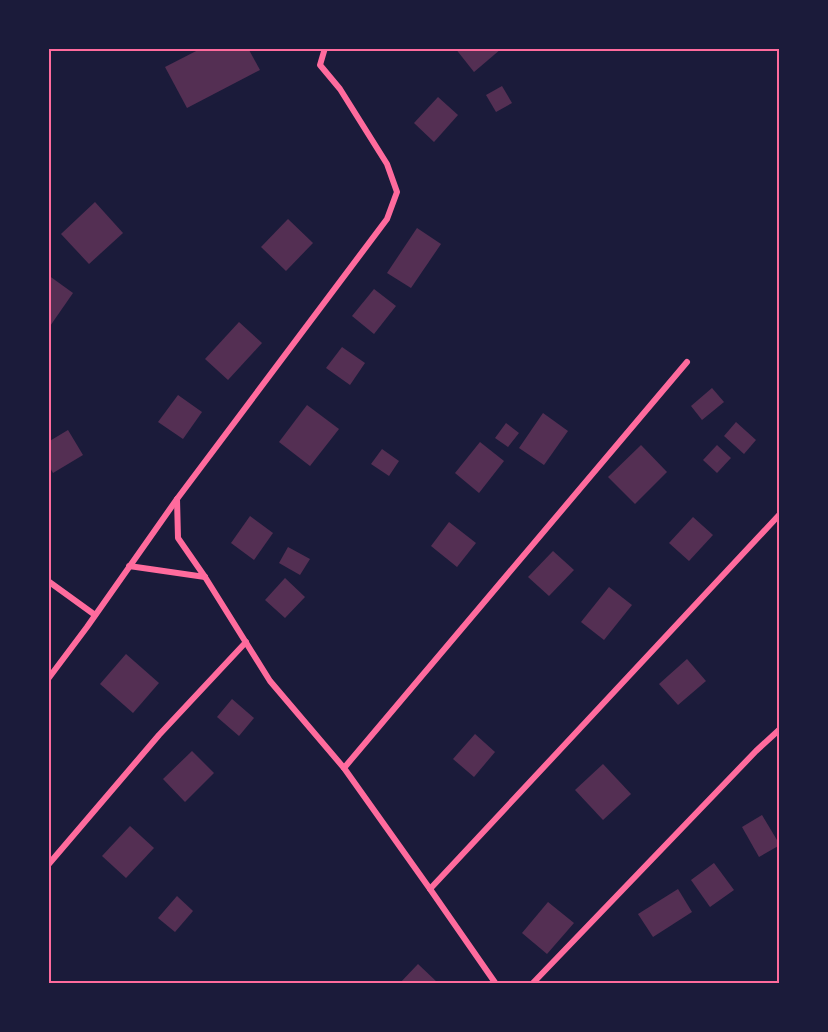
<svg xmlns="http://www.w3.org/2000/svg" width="828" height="1032" viewBox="0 0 828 1032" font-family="'Open Sans',sans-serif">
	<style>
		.building { fill: #542f53 }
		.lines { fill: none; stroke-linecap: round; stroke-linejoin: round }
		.minor { stroke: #ff6b9d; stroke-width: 6 }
		.neatline { fill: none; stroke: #ff6b9d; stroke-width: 2 }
	</style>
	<rect width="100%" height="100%" fill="#1b1b3a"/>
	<!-- building -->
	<g class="building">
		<polygon points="202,48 248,48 260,70 187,108 165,67"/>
		<polygon points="455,48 500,48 501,49 474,72"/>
		<polygon points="502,86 512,103 496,112 486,95"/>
		<polygon points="438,97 458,115 434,142 414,123"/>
		<polygon points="95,202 123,233 89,264 61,234"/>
		<polygon points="288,219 313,243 286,271 261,247"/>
		<polygon points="417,228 441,244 411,288 387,273"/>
		<polygon points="48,275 73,293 48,329"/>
		<polygon points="374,289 396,306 374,334 352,316"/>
		<polygon points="239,322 262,343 228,380 205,359"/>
		<polygon points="342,347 365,363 350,385 326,368"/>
		<polygon points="712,388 724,402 702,420 691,406"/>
		<polygon points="178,395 202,412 183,439 158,422"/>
		<polygon points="307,405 339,429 310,466 279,442"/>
		<polygon points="543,413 568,431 544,465 519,448"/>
		<polygon points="736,422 756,440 744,454 724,436"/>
		<polygon points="506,423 519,433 508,447 495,438"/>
		<polygon points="68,430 83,455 53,473 48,464 48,442"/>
		<polygon points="480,442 504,461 479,493 455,473"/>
		<polygon points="641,445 667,472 635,504 608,477"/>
		<polygon points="717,445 731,458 717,473 703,460"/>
		<polygon points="382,449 399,461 389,476 371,464"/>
		<polygon points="250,516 273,533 254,560 231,543"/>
		<polygon points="693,517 713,535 689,561 669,543"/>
		<polygon points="449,522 476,543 457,567 431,546"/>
		<polygon points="288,547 310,559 300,575 279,563"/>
		<polygon points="553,551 574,570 549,596 528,577"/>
		<polygon points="285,578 305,597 285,618 265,600"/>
		<polygon points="609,587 632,605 604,640 581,622"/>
		<polygon points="126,654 159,683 133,713 100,684"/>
		<polygon points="687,659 706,681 678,705 659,684"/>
		<polygon points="232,699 254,718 239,736 217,717"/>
		<polygon points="475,734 495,752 474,777 453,759"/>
		<polygon points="192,751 214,773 185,802 163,779"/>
		<polygon points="603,764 631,794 603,820 575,790"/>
		<polygon points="762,815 780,845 759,857 742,827"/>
		<polygon points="130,826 154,848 126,878 102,856"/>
		<polygon points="714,863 734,890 710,907 691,880"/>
		<polygon points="678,889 692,912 653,937 638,914"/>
		<polygon points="177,896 193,911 175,932 158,918"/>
		<polygon points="548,902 574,923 547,954 522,933"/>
		<polygon points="418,964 438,983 437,984 399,984"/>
	</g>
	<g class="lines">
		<!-- minor -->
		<g class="minor">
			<polyline points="325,48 320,65 340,89 387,164 397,192 387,219 177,499 178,538 205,577 270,681 344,768 430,889"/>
			<polyline points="129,566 205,577"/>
			<polyline points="48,581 95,615"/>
			<polyline points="48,679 87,627 177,499"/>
			<polyline points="344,768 687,362"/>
			<polyline points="48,865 159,735 246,642"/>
			<polyline points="496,984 430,889 780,514"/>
			<polyline points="532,984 756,751 780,729"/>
		</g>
	</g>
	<!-- border -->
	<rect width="828" height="1032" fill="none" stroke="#1b1b3a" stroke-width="99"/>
	<rect x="50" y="50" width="728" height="932" class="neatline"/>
</svg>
